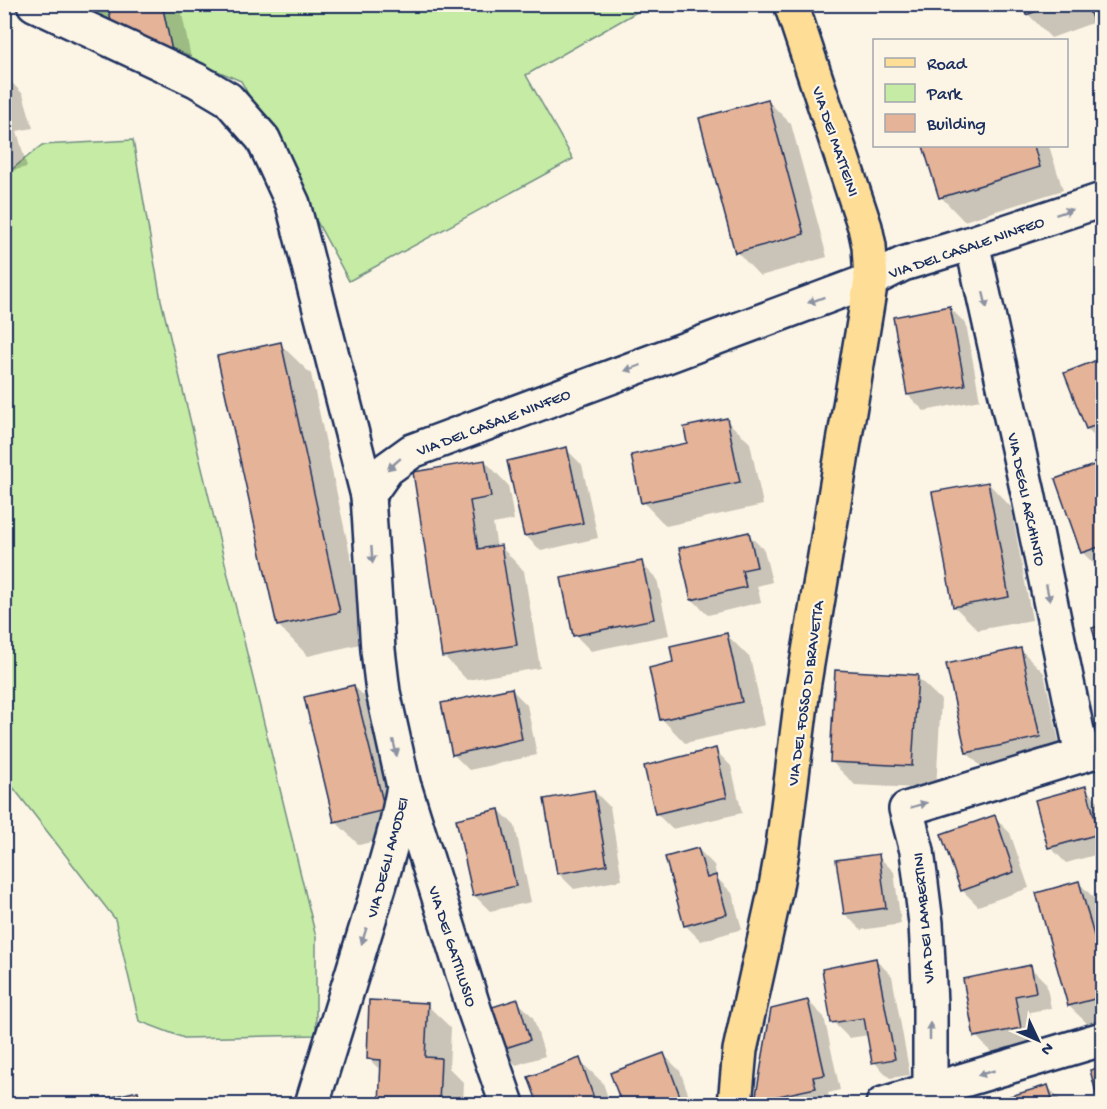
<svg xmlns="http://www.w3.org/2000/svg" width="1107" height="1109" viewBox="0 0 1107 1109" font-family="'Gochi Hand',sans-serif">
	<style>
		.green { fill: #c5eba5; stroke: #708d82; stroke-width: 1.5 }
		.shadow { fill: #0003 }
		.building { fill: #e5b397; stroke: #1b2f5e; stroke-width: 1.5 }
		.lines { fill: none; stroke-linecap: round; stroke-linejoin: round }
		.minor-casing { stroke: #1b2f5e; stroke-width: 38 }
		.major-casing { stroke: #1b2f5e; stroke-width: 38 }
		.minor { stroke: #fcf5e5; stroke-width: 33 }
		.major { stroke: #fedd96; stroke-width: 33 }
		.oneway { fill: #8c92a2 }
		.labels { text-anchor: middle; stroke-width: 4.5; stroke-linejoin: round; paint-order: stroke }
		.street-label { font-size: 16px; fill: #1b2f5e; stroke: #fcf5e5 }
	</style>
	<rect width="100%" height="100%" fill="#fcf5e5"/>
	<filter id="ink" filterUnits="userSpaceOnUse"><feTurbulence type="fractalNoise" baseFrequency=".0167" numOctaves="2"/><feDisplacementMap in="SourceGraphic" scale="12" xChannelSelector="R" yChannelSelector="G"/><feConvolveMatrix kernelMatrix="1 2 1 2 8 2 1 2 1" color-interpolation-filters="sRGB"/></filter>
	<g filter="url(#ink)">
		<!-- green -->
		<g class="green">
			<polygon points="65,5 649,5 526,75 573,159 349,281 241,81"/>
			<polygon points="133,140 161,300 316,937 316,1035 184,1038 139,1021 115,919 5,777 5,175 42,145"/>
		</g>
		<!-- shadow -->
		<g class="shadow">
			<polygon points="95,4 180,4 197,87 113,26 95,8"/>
			<polygon points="1024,4 1102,4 1102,39 1099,35 1095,22 1051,38 1028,14"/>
			<polygon points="4,75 23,94 33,128 17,131 27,167 4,173"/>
			<polygon points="768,101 791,124 827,257 760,276 737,252"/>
			<polygon points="925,146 1049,146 1063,190 964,221 941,197"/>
			<polygon points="950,308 966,324 980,400 924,411 908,395"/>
			<polygon points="280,344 311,374 369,642 308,656 278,625"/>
			<polygon points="1102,360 1102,444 1087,429 1066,374"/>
			<polygon points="726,420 750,443 763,505 666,526 643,502"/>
			<polygon points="566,449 582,465 598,538 541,551 525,535"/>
			<polygon points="485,461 508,485 514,520 493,524 497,548 501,547 524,571 540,668 467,680 444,656 415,473"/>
			<polygon points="1102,464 1102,567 1098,568 1082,552 1057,480"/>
			<polygon points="988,483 1011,507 1032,620 978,630 955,607"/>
			<polygon points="748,534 764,550 772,582 757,586 761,602 708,615 692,599"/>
			<polygon points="641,563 657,579 669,635 591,651 575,635"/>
			<polygon points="726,634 750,658 765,725 685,743 662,719 675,664"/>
			<polygon points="1020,649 1044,673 1063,760 991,776 967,753"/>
			<polygon points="917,677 941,700 936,789 855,785 831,761"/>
			<polygon points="354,686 378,710 407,833 359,845 335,821"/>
			<polygon points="511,689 527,705 537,755 469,770 453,754"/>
			<polygon points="715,750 731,766 742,813 672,829 656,813"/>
			<polygon points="1085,788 1101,804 1102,808 1102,853 1066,863 1050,847"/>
			<polygon points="594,791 610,807 622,880 574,889 558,873"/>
			<polygon points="499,810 515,826 531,902 490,911 474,895"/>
			<polygon points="994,817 1010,833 1029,888 978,906 962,890"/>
			<polygon points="698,849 714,865 717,878 732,893 742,929 701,941 685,925"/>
			<polygon points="878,856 894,872 901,924 861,930 845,914"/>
			<polygon points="1079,883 1102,906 1102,1027 1093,1029 1069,1006"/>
			<polygon points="876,960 892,976 910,1075 890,1078 874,1062 869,1035 849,1038 833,1022"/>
			<polygon points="1030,967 1046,983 1051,1008 1030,1012 1036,1044 992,1053 976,1036"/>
			<polygon points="517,1001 533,1017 545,1056 516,1065 500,1049"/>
			<polygon points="808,1001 824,1017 840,1090 828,1093 831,1104 760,1104 757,1101 772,1010"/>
			<polygon points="427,1005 451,1028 449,1068 464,1083 463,1104 381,1104 382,1072 368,1058"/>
			<polygon points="664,1055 680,1071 692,1104 623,1104 612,1074"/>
			<polygon points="579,1060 603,1083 610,1104 539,1104 530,1078"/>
			<polygon points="1102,1068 1102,1104 1101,1104 1091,1071"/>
			<polygon points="1048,1087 1064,1104 1000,1104 999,1101"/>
			<polygon points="138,1093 150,1104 87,1104"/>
		</g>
		<!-- building -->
		<g class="building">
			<polygon points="93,4 162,4 175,65 115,41 108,6 94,8"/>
			<polygon points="1022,4 1056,4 1026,15"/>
			<polygon points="1087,4 1102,4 1102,34 1098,36"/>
			<polygon points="4,84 10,104 4,106"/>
			<polygon points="768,99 804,234 735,253 699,118"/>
			<polygon points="923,146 1034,146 1040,167 939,198"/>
			<polygon points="950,306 965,385 907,395 893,317"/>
			<polygon points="281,342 340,612 277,626 217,356"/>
			<polygon points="1102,358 1102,423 1086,429 1064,373"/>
			<polygon points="727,418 740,482 641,503 631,455 687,443 684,427"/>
			<polygon points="567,447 583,523 524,536 507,461"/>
			<polygon points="485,460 491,497 470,501 478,549 501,545 517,645 442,657 413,472"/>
			<polygon points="1102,462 1102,546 1081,553 1055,479"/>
			<polygon points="988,482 1009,597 953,607 932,492"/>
			<polygon points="749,532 757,567 742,570 746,587 691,600 679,548"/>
			<polygon points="642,561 654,619 573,636 561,578"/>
			<polygon points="1102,625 1102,662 1092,628"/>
			<polygon points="727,633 742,702 660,720 649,668 673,662 670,646"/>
			<polygon points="1021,648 1040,737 966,753 946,664"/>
			<polygon points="835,670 918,675 912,766 830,762"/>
			<polygon points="354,685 385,810 334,822 304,697"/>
			<polygon points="512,688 522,739 452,755 441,703"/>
			<polygon points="716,748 727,797 655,814 644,766"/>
			<polygon points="1086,786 1099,834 1048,848 1035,800"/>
			<polygon points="594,790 607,865 557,874 544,799"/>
			<polygon points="499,809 516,886 473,896 456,819"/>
			<polygon points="995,815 1014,872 961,891 941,834"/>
			<polygon points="698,848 707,878 716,875 727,914 684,926 665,857"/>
			<polygon points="879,854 886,908 844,914 836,860"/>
			<polygon points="1079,881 1102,965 1102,997 1068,1006 1036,893"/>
			<polygon points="876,958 895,1059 872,1063 864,1018 831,1023 822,969"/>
			<polygon points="1031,965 1036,992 1015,996 1021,1028 974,1037 963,979"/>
			<polygon points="518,999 530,1040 499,1050 486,1009"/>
			<polygon points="369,1000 428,1003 425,1057 441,1058 439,1104 379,1104 381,1060 367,1059"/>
			<polygon points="808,1000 825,1075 813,1077 816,1088 755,1101 771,1009"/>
			<polygon points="664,1053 683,1104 622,1104 610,1073"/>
			<polygon points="580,1058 596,1104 538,1104 528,1077"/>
			<polygon points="1102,1067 1102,1104 1099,1104 1090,1070"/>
			<polygon points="1048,1085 1054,1104 999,1104 997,1100"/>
			<polygon points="138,1091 141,1104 82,1104"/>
		</g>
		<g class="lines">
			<defs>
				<g id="minor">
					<polyline points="34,4 196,80 228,99 263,139 293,204 368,496 378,650 383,692 404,787 396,827 379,887 312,1104"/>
					<polyline points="972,243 1028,493 1082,755"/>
					<polyline points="368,496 387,469 412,451 871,280 903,264 972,243 1102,200"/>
					<polyline points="405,789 474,1009 507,1104"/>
					<polyline points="930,1089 930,1004 926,923 917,851 906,809 1102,749"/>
					<polyline points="883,1104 1102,1039"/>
				</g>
				<polyline id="major" points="735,1104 740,1050 775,892 783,846 803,688 871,280 869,246 865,227 791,4"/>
			</defs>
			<!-- minor casing -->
			<use href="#minor" class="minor-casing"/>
			<!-- major casing -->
			<use href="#major" class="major-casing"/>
			<!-- minor -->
			<use href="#minor" class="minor"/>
			<!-- major -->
			<use href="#major" class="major"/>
		</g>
		<!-- one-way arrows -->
		<defs><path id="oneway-solid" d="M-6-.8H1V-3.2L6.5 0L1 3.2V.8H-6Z" transform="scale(1.5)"/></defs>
		<g class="oneway">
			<use href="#oneway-solid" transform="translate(1064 212) rotate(-18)"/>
			<use href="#oneway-solid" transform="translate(816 300) rotate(160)"/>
			<use href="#oneway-solid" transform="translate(985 300) rotate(77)"/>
			<use href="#oneway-solid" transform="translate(633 368) rotate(160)"/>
			<use href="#oneway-solid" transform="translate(394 464) rotate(139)"/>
			<use href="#oneway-solid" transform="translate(372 555) rotate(86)"/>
			<use href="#oneway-solid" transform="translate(1048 593) rotate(78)"/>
			<use href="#oneway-solid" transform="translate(395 748) rotate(77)"/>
			<use href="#oneway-solid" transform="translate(919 805) rotate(-17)"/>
			<use href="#oneway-solid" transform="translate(364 936) rotate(107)"/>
			<use href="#oneway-solid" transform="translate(930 1031) rotate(-90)"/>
			<use href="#oneway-solid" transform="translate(986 1073) rotate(164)"/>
		</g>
	</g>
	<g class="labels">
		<!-- street labels -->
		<g class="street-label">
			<text transform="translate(837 141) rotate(71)" y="6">VIA DEI MATTEINI</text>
			<text transform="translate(966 246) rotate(-19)" y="6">VIA DEL CASALE NINFEO</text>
			<text transform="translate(493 421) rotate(-21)" y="6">VIA DEL CASALE NINFEO</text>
			<text transform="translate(1028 499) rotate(78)" y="6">VIA DEGLI ARCHINTO</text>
			<text transform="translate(804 693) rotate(-82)" y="6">VIA DEL FOSSO DI BRAVETTA</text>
			<text transform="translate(386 857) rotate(-75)" y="6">VIA DEGLI AMODEI</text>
			<text transform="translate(922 918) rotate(-95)" y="6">VIA DEI LAMBERTINI</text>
			<text transform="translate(454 946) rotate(72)" y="6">VIA DEI GATTILUSIO</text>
		</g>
	</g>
	<!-- margin -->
	<rect width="1107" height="1109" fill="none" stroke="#fcf5e5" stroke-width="24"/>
	<rect x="12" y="12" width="1083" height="1085" fill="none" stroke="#1b2f5e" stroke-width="2" filter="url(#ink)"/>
	<!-- legend -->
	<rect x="873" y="39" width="195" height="108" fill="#fcf5e5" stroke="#a2a6af" stroke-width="1.5"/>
	<rect x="885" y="58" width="30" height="9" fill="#fedd96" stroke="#a2a6af" stroke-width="1.5"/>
	<text x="927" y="69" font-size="18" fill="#1b2f5e">Road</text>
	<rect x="885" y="84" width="30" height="18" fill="#c5eba5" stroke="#a2a6af" stroke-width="1.5"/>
	<text x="927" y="99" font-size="18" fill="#1b2f5e">Park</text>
	<rect x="885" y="114" width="30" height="18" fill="#e5b397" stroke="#a2a6af" stroke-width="1.5"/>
	<text x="927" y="129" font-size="18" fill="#1b2f5e">Building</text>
	<!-- north arrow -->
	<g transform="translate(1038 1040) rotate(134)" stroke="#fcf5e5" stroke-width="4.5" paint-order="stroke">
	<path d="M0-4.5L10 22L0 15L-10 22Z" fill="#1b2f5e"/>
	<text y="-9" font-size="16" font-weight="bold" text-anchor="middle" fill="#1b2f5e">N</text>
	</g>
</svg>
